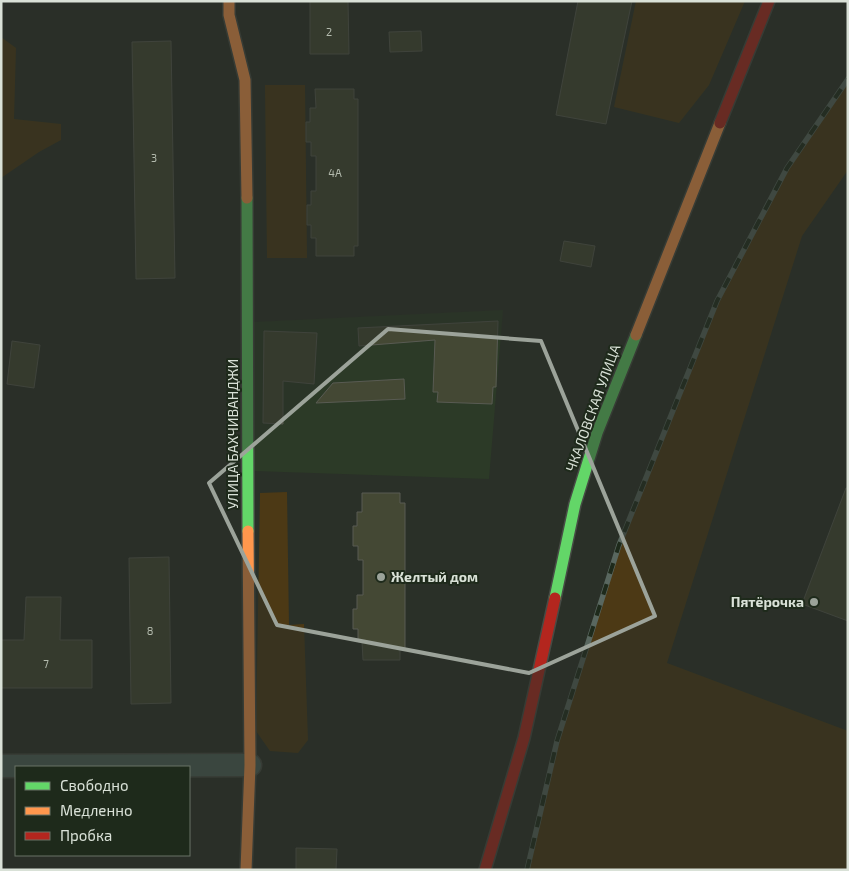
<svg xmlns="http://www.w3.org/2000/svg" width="849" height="871" viewBox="0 0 849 871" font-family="'Exo 2',sans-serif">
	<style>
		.built { fill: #2c3a27 }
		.green { fill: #4c3915 }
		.building { fill: #444834; stroke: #595b53 }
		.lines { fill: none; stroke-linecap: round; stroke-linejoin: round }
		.street-casing { stroke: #474b45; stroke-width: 25 }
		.fast-casing { stroke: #474b45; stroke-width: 14 }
		.slow-casing { stroke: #474b45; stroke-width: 14 }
		.jam-casing { stroke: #474b45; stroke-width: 14 }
		.street { stroke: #4e635b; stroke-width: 22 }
		.fast { stroke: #63d668; stroke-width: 11 }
		.slow { stroke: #ff974d; stroke-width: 11 }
		.jam { stroke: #b3261e; stroke-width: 11 }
		.rail-casing { stroke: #59675f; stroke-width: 5.5 }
		.rail { stroke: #1e2a1b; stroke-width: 4; stroke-dasharray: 11; stroke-linecap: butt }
		.marked { fill: none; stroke: #9ca39a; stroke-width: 4; stroke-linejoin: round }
		.poi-dot { fill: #9ca39a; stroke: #1e2a1b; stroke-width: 2 }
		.labels { text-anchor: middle; stroke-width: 4; stroke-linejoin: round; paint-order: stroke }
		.number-label { font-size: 11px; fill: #b4bbae }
		.street-label { font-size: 14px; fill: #d9e1d7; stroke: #1e2a1b }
		.poi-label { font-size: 14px; font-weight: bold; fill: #d9e1d7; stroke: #1e2a1b; text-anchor: start }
	</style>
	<rect width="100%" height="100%" fill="#2a3028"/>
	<!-- built -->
	<polygon class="built" points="503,310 489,479 253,471 253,322"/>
	<!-- green -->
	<g class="green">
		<polygon points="636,1 745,1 709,85 679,123 614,107"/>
		<polygon points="1,37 16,48 14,119 61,124 61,140 39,152 1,178"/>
		<polygon points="848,79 848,170 802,236 667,663 848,731 848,870 527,870 557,741 619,545 717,301 787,168"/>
		<polygon points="265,85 305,85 307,258 267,258"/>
		<polygon points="287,492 289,625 304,624 308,740 298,753 270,751 256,731 260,493"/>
	</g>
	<!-- building -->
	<g class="building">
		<polygon points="310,1 348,1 349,54 310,54"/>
		<polygon points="578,1 632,1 606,124 556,115"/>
		<polygon points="421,31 422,51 390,52 389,32"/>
		<polygon points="171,41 175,278 136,279 132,42"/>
		<polygon points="315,89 354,89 354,99 358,99 358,246 354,246 354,256 316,256 316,238 311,238 311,225 307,225 307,205 311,205 311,191 316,191 316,156 311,156 311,142 306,142 306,122 310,122 310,108 316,108"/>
		<polygon points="564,241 595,246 591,267 560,261"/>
		<polygon points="498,321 496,387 493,387 492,404 437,402 438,392 433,392 435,340 359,346 358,328"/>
		<polygon points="264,331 317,333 314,384 283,381 283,424 263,423"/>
		<polygon points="12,341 40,345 34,388 7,384"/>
		<polygon points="404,379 405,399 316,403 333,383"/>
		<polygon points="846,488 848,488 848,621 802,604"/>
		<polygon points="362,493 400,493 400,503 405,503 405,650 400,650 400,660 363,660 362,642 358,642 358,629 353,629 353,609 357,609 357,595 363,595 363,560 358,560 358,546 353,546 353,526 357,526 357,512 362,512"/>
		<polygon points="169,557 171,703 131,704 129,558"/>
		<polygon points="26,597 61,597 60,640 92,640 92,688 1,688 1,640 24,640"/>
		<polygon points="296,848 337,849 336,870 296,870"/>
	</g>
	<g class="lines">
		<defs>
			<polyline id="street" points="1,766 250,765"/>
			<g id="fast">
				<polyline points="247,198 248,531"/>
				<polyline points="555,598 575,504 597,433 636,335"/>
			</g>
			<g id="slow">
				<polyline points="229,1 229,15 245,80 247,198"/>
				<polyline points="636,335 720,123"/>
				<polyline points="246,870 250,765 248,531"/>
			</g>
			<g id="jam">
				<polyline points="720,123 769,1"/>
				<polyline points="485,870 524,738 555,598"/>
			</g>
		</defs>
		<!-- street casing -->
		<use href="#street" class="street-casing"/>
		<!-- fast casing -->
		<use href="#fast" class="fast-casing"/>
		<!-- slow casing -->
		<use href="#slow" class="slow-casing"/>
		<!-- jam casing -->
		<use href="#jam" class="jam-casing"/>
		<!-- street -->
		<use href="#street" class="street"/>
		<!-- fast -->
		<use href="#fast" class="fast"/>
		<!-- slow -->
		<use href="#slow" class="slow"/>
		<!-- jam -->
		<use href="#jam" class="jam"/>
		<defs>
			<polyline id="rail" points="527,870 557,741 619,545 717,301 787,168 848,79"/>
		</defs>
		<!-- rail casing -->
		<use href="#rail" class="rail-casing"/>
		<!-- rail -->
		<use href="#rail" class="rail"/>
	</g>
	<!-- marked area -->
	<path d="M0 0H849V871H0ZM388,329L541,341L655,616L529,673L277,625L209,483Z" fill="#2a3028" fill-opacity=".55" fill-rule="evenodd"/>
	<path class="marked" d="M388,329L541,341L655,616L529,673L277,625L209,483Z"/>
	<!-- markers -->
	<g class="poi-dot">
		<circle cx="381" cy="577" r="5"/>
		<circle cx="814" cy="602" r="5"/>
	</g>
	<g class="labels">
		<!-- number labels -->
		<g class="number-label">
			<text x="329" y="36">2</text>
			<text x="154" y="162">3</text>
			<text x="335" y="177">4А</text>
			<text x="150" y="635">8</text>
			<text x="46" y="668">7</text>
		</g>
		<!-- street labels -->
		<g class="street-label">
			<text transform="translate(593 408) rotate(-70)" y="5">ЧКАЛОВСКАЯ УЛИЦА</text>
			<text transform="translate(233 434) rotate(-90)" y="5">УЛИЦА БАХЧИВАНДЖИ</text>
		</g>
		<!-- poi labels -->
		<g class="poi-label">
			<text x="391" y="582">Желтый дом</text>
			<text x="804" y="607" text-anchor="end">Пятёрочка</text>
		</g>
	</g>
	<!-- border -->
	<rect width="849" height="871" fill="none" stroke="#d9e1d7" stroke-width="5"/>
	<!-- legend -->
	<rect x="15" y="766" width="175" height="90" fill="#1e2a1b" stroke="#697366"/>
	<rect x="25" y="782" width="25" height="8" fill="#63d668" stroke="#697366"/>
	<text x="60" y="791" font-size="15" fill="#d9e1d7">Свободно</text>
	<rect x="25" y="807" width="25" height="8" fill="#ff974d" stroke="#697366"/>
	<text x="60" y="816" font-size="15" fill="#d9e1d7">Медленно</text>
	<rect x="25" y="832" width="25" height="8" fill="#b3261e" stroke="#697366"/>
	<text x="60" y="841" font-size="15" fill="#d9e1d7">Пробка</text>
</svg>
